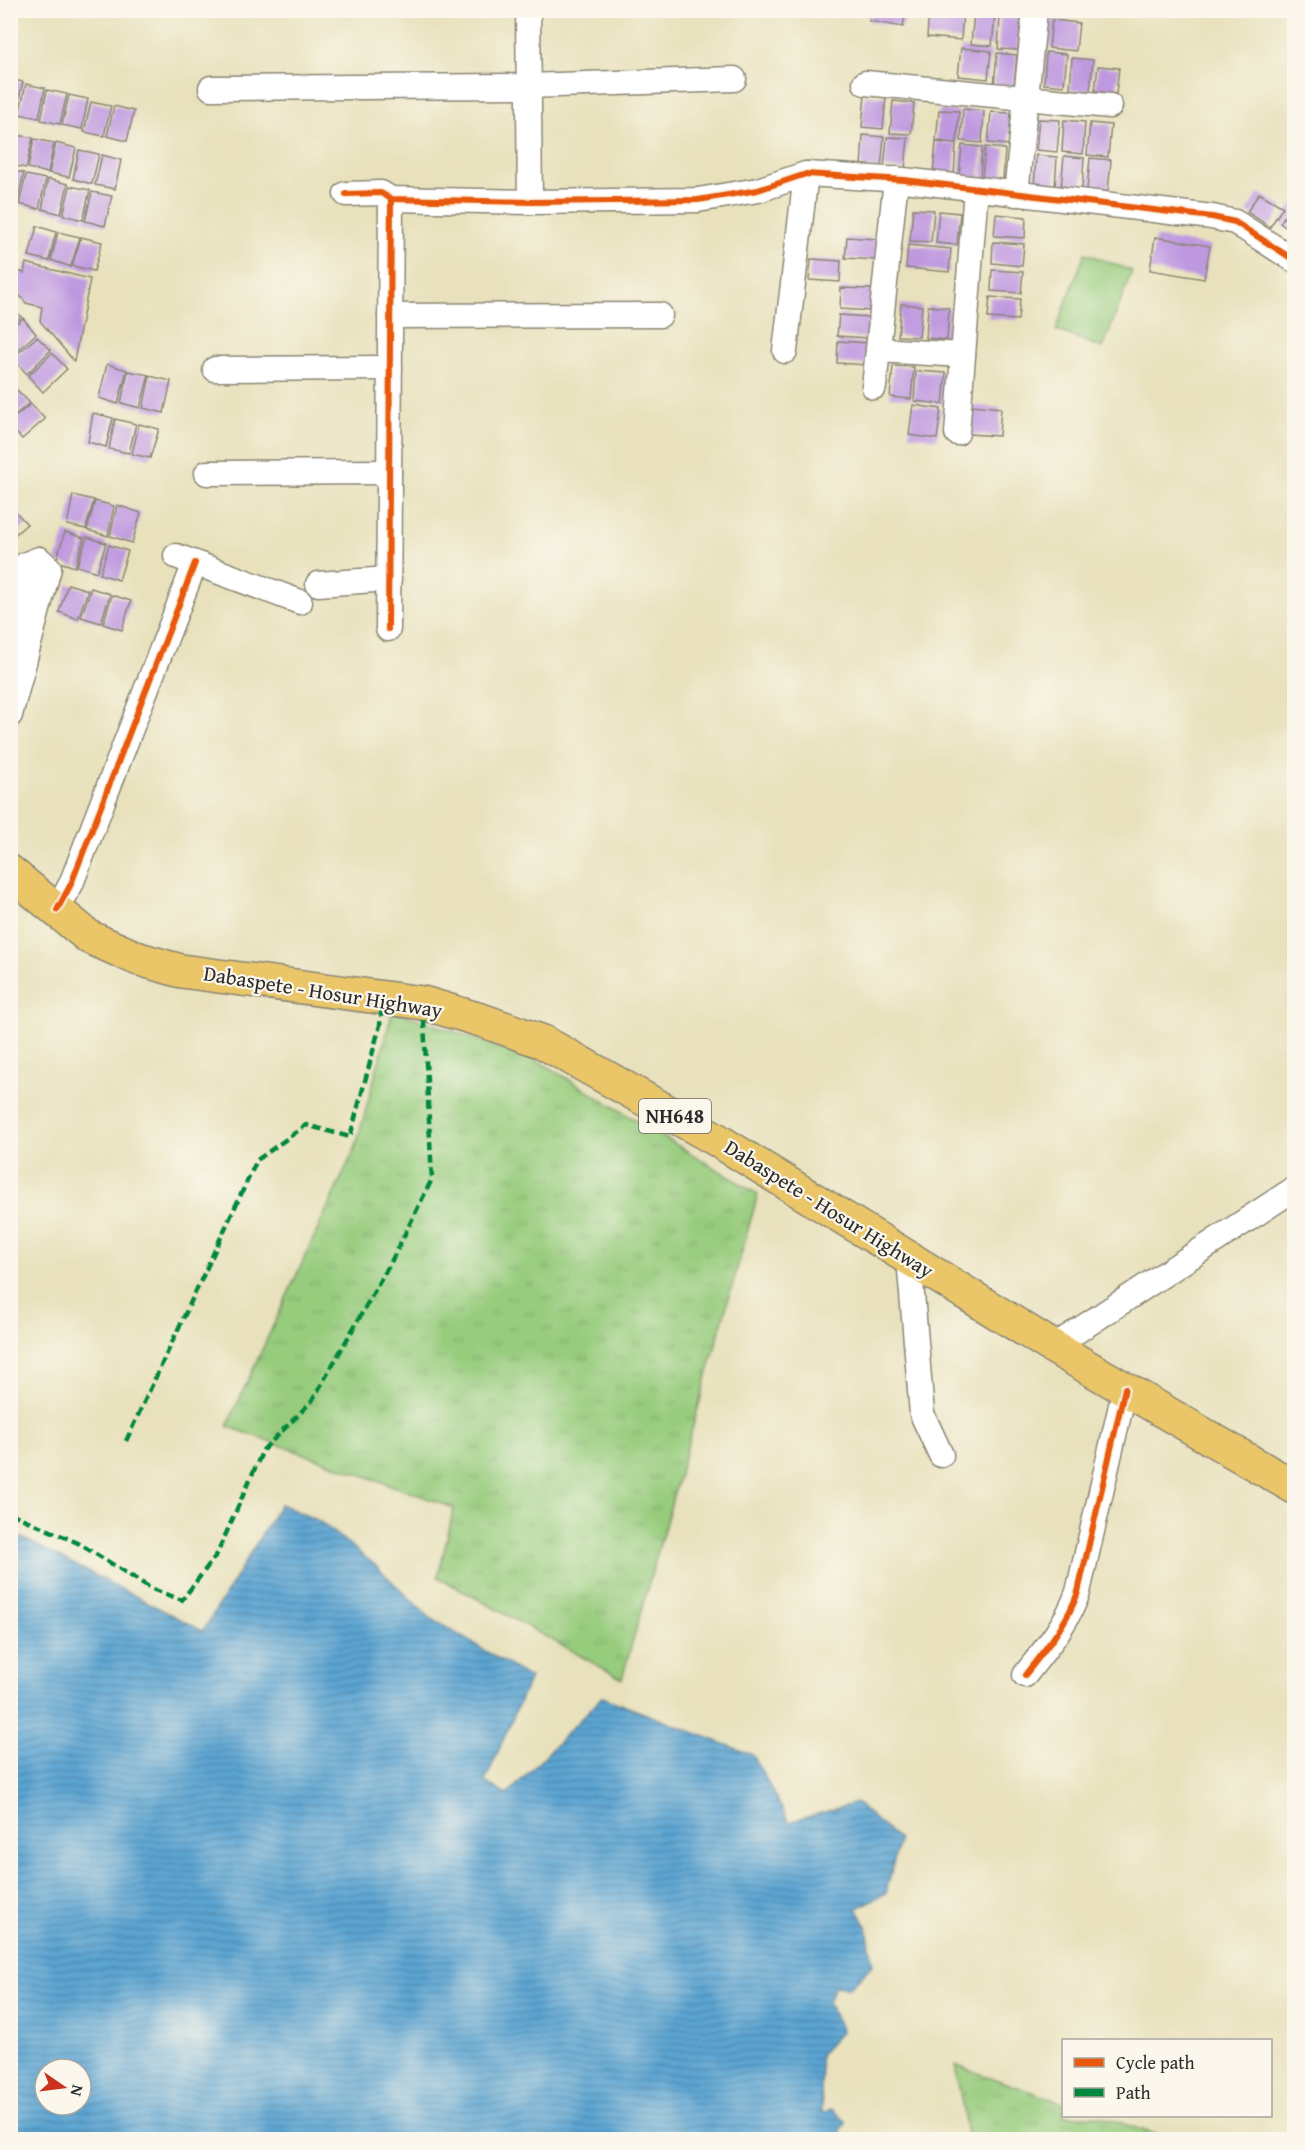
<svg xmlns="http://www.w3.org/2000/svg" width="1305" height="2150" viewBox="0 0 1305 2150" font-family="'Gentium Book Plus',serif">
	<style>
		.grass { fill: url(#grass-tufts); stroke: #617c54; stroke-width: 1.5 }
		.pitch { fill: #97cc7d; stroke: #617c54; stroke-width: 1.5 }
		.water { fill: url(#water-rules); stroke: #43687e; stroke-width: 1.5; fill-rule: evenodd }
		.building { fill: #bf99e0 }
		.lines { fill: none; stroke-linecap: round; stroke-linejoin: round }
		.minor-casing { stroke: #8a8674; stroke-width: 27 }
		.highway-casing { stroke: #8a8674; stroke-width: 36 }
		.minor { stroke: #fff; stroke-width: 24 }
		.highway { stroke: #ebc669; stroke-width: 33 }
		.quiet { stroke: #00873e; stroke-width: 4.5; stroke-dasharray: 9 4.5; stroke-linecap: butt }
		.cycleway-casing { stroke: #fbf7ec; stroke-width: 10 }
		.cycleway { stroke: #e8590c; stroke-width: 6 }
		.labels { text-anchor: middle; stroke-width: 4.5; stroke-linejoin: round; paint-order: stroke }
		.shield { fill: #fbf7ec; stroke: #696865; stroke-width: 1.5 }
		.shield-label { font-size: 20px; font-weight: bold; fill: #2b2b2b }
		.street-label { font-size: 21px; fill: #2b2b2b; stroke: #fbf7ec }
	</style>
	<defs>
		<pattern id="grass-tufts" width="24" height="20" patternUnits="userSpaceOnUse" patternTransform="scale(1.5)"><rect width="24" height="20" fill="#97cc7d"/><path d="M3 7l-1-3M5 7V3M7 7l1-3M15 17l-1-3M17 17v-4M19 17l1-3" fill="none" stroke="#82af6c"/></pattern>
		<pattern id="water-rules" width="6" height="5" patternUnits="userSpaceOnUse" patternTransform="scale(1.5)"><rect width="6" height="5" fill="#5ba4d2"/><path d="M0 2.5h6" fill="none" stroke="#4b86ab"/></pattern>
	</defs>
	<rect width="100%" height="100%" fill="#fbf7ec"/>
	<filter id="ink" filterUnits="userSpaceOnUse"><feTurbulence type="fractalNoise" baseFrequency=".0167" numOctaves="2"/><feDisplacementMap in="SourceGraphic" scale="12" xChannelSelector="R" yChannelSelector="G"/><feConvolveMatrix kernelMatrix="1 2 1 2 8 2 1 2 1" color-interpolation-filters="sRGB"/></filter>
	<filter id="wash" filterUnits="userSpaceOnUse"><feTurbulence type="fractalNoise" baseFrequency=".008" numOctaves="4" result="noise"/><feDisplacementMap in="SourceGraphic" scale="24" xChannelSelector="R" yChannelSelector="G"/><feGaussianBlur stdDeviation="1.35" result="paint"/><feColorMatrix in="noise" values="0 0 0 0 0 0 0 0 0 0 0 0 0 0 0 0 0 1.4 0 .05"/><feComposite in="paint" operator="in"/></filter>
	<g filter="url(#wash)">
		<rect width="100%" height="100%" fill="#e8e1bc"/>
		<!-- grass -->
		<g class="grass">
			<polygon points="393,1010 540,1062 758,1194 622,1679 438,1577 454,1508 227,1426 356,1146"/>
			<polygon points="955,2065 1063,2103 1064,2116 1100,2116 1169,2139 968,2139"/>
		</g>
		<!-- pitch -->
		<polygon class="pitch" points="1085,253 1132,271 1103,348 1056,330"/>
		<!-- water -->
		<path class="water" d="M280,1504L319,1521L374,1564L429,1617L530,1678L485,1782L507,1795L602,1697L753,1755L789,1822L856,1803L899,1840L886,1893L857,1908L867,1927L873,1964L849,1988L835,1986L828,2002L842,2031L820,2055L822,2113L832,2109L847,2122L841,2129V2139H11V1532L203,1631ZM45,2069H81V2105H45Z"/>
		<g id="blocks">
			<!-- building -->
			<g class="building">
				<polygon points="871,10 906,10 903,27 869,21"/>
				<polygon points="929,10 963,10 961,40 927,37"/>
				<polygon points="974,12 995,14 992,46 971,44"/>
				<polygon points="1000,17 1021,19 1018,50 998,49"/>
				<polygon points="1052,20 1079,23 1076,51 1049,48"/>
				<polygon points="961,48 991,51 988,79 958,76"/>
				<polygon points="1046,52 1067,54 1064,86 1044,84"/>
				<polygon points="997,53 1017,55 1014,87 994,85"/>
				<polygon points="1072,58 1093,60 1090,91 1070,90"/>
				<polygon points="1098,66 1119,68 1116,94 1095,91"/>
				<polygon points="10,79 23,82 16,112 10,111"/>
				<polygon points="26,84 45,88 39,118 19,114"/>
				<polygon points="47,90 67,94 60,124 41,120"/>
				<polygon points="69,95 88,99 82,129 62,125"/>
				<polygon points="865,95 886,97 883,129 862,127"/>
				<polygon points="893,101 914,103 911,134 890,133"/>
				<polygon points="91,102 111,106 104,136 84,132"/>
				<polygon points="114,106 134,111 127,141 107,136"/>
				<polygon points="963,109 984,111 982,143 961,141"/>
				<polygon points="939,110 959,111 957,143 936,141"/>
				<polygon points="991,112 1011,113 1009,145 988,143"/>
				<polygon points="1039,119 1060,120 1057,152 1036,150"/>
				<polygon points="1064,120 1085,122 1083,154 1062,152"/>
				<polygon points="1090,123 1111,125 1108,157 1087,155"/>
				<polygon points="13,134 33,138 26,168 10,165 10,145"/>
				<polygon points="863,135 884,137 881,169 861,167"/>
				<polygon points="887,137 908,138 905,170 884,168"/>
				<polygon points="34,139 54,143 48,173 28,168"/>
				<polygon points="936,142 956,144 954,176 933,174"/>
				<polygon points="56,143 76,148 69,177 49,173"/>
				<polygon points="962,145 982,147 980,178 959,177"/>
				<polygon points="985,147 1005,149 1003,181 982,179"/>
				<polygon points="79,150 99,154 92,184 73,179"/>
				<polygon points="102,155 121,160 115,189 95,185"/>
				<polygon points="1036,155 1057,157 1055,188 1034,187"/>
				<polygon points="1064,156 1084,158 1082,190 1061,188"/>
				<polygon points="1090,158 1111,160 1108,192 1087,190"/>
				<polygon points="10,170 24,173 17,203 10,201"/>
				<polygon points="26,175 46,179 39,209 19,204"/>
				<polygon points="48,179 68,184 61,214 42,209"/>
				<polygon points="70,186 90,190 83,220 63,215"/>
				<polygon points="92,192 112,196 105,226 85,221"/>
				<polygon points="1259,193 1283,207 1270,227 1247,212"/>
				<polygon points="1294,202 1294,233 1280,223"/>
				<polygon points="913,209 934,210 931,242 910,241"/>
				<polygon points="939,211 960,213 957,245 936,243"/>
				<polygon points="996,214 1026,217 1025,238 994,236"/>
				<polygon points="37,226 56,232 49,261 29,256"/>
				<polygon points="58,232 80,237 71,267 51,260"/>
				<polygon points="81,237 102,242 94,271 72,266"/>
				<polygon points="847,237 877,239 876,260 845,258"/>
				<polygon points="1155,237 1210,246 1204,279 1150,270"/>
				<polygon points="993,242 1024,244 1022,266 992,263"/>
				<polygon points="908,245 951,249 949,272 906,268"/>
				<polygon points="811,259 841,261 840,282 809,280"/>
				<polygon points="26,263 90,279 74,361 40,321 42,307 26,303 10,284 10,269 24,273"/>
				<polygon points="992,270 1023,272 1021,293 991,291"/>
				<polygon points="841,288 872,289 871,311 840,309"/>
				<polygon points="990,297 1020,299 1018,320 988,318"/>
				<polygon points="901,304 922,306 919,337 898,336"/>
				<polygon points="10,305 21,317 10,326"/>
				<polygon points="928,306 949,308 947,340 926,338"/>
				<polygon points="839,315 869,317 868,338 837,336"/>
				<polygon points="23,318 36,334 10,357 10,329"/>
				<polygon points="37,337 51,350 27,374 12,358"/>
				<polygon points="838,341 869,343 867,365 837,363"/>
				<polygon points="52,353 67,369 43,392 28,376"/>
				<polygon points="107,364 127,370 118,404 99,398"/>
				<polygon points="893,366 914,367 911,399 890,397"/>
				<polygon points="128,371 149,375 140,408 121,403"/>
				<polygon points="916,371 946,373 943,404 914,401"/>
				<polygon points="150,376 171,381 164,413 143,408"/>
				<polygon points="14,387 30,403 10,419 10,390"/>
				<polygon points="31,404 45,419 22,439 10,427 10,421"/>
				<polygon points="913,405 941,409 937,439 909,435"/>
				<polygon points="971,405 1001,408 999,436 968,434"/>
				<polygon points="93,413 113,418 106,447 88,442"/>
				<polygon points="115,419 136,424 129,453 109,449"/>
				<polygon points="139,424 159,429 150,458 132,454"/>
				<polygon points="73,495 94,500 86,529 67,525"/>
				<polygon points="95,501 114,506 108,536 87,530"/>
				<polygon points="117,505 141,513 132,543 110,536"/>
				<polygon points="13,509 27,524 10,539 10,511"/>
				<polygon points="65,532 84,538 75,567 56,561"/>
				<polygon points="87,537 106,543 97,572 77,566"/>
				<polygon points="109,545 128,551 119,580 100,574"/>
				<polygon points="68,584 88,590 78,619 59,612"/>
				<polygon points="91,588 110,594 101,623 81,617"/>
				<polygon points="112,595 131,601 122,630 103,624"/>
			</g>
		</g>
	</g>
	<g filter="url(#ink)">
		<use href="#blocks" fill-opacity="0" stroke="#8a8674" stroke-width="1.5"/>
		<g class="lines">
			<defs>
				<g id="minor">
					<polyline points="528,10 530,202"/>
					<polyline points="865,83 1110,106"/>
					<polyline points="211,88 528,86 734,79"/>
					<polyline points="346,194 381,193 391,199 530,202 698,200 758,190 806,174 904,180 1212,217 1235,222 1294,260"/>
					<polyline points="1016,194 1035,10"/>
					<polyline points="390,316 660,315"/>
					<polyline points="878,350 963,355"/>
					<polyline points="785,351 806,174"/>
					<polyline points="215,369 390,368"/>
					<polyline points="874,387 896,179"/>
					<polyline points="957,433 976,189"/>
					<polyline points="207,473 389,472"/>
					<polyline points="176,556 300,602"/>
					<polyline points="318,584 389,579"/>
					<polyline points="10,627 26,564 39,559 49,568 10,715"/>
					<polyline points="388,629 391,199"/>
					<polyline points="57,910 71,884 195,563"/>
					<polyline points="909,1258 922,1414 941,1455"/>
					<polyline points="1053,1347 1294,1189"/>
					<path d="M1025,1675C1046,1648 1067,1624 1078,1592L1125,1388"/>
				</g>
				<polyline id="highway" points="10,872 89,937 139,959 181,971 423,1003 484,1021 543,1042 714,1138 1053,1347 1294,1487"/>
			</defs>
			<!-- minor casing -->
			<use href="#minor" class="minor-casing"/>
			<!-- highway casing -->
			<use href="#highway" class="highway-casing"/>
			<!-- minor -->
			<use href="#minor" class="minor"/>
			<!-- highway -->
			<use href="#highway" class="highway"/>
			<!-- quiet -->
			<g class="quiet">
				<polyline points="126,1441 257,1160 306,1125 350,1137 380,1025 383,997"/>
				<polyline points="10,1513 78,1543 152,1589 182,1600 217,1554 263,1450 312,1401 391,1262 432,1179 423,1003"/>
			</g>
			<defs>
				<g id="cycleway">
					<polyline points="346,194 381,193 391,199 530,202 698,200 758,190 806,174 904,180 1212,217 1235,222 1294,260"/>
					<polyline points="388,629 391,199"/>
					<polyline points="57,910 71,884 195,563"/>
					<path d="M1025,1675C1046,1648 1067,1624 1078,1592L1125,1388"/>
				</g>
			</defs>
			<!-- cycleway casing -->
			<use href="#cycleway" class="cycleway-casing"/>
			<!-- cycleway -->
			<use href="#cycleway" class="cycleway"/>
		</g>
	</g>
	<g class="labels">
		<!-- shield labels -->
		<rect class="shield" x="639" y="1099" width="72" height="34" rx="4.5"/>
		<g class="shield-label">
			<text x="675" y="1123">NH648</text>
		</g>
		<!-- street labels -->
		<g class="street-label">
			<text transform="translate(323 992) rotate(9)" y="7">Dabaspete - Hosur Highway</text>
			<text transform="translate(829 1209) rotate(32)" y="7">Dabaspete - Hosur Highway</text>
		</g>
	</g>
	<!-- margin -->
	<rect width="1305" height="2150" fill="none" stroke="#fbf7ec" stroke-width="36"/>
	<!-- legend -->
	<rect x="1062" y="2039" width="210" height="78" fill="#fbf7ec" stroke="#a8a59f" stroke-width="1.5"/>
	<rect x="1074" y="2058" width="30" height="9" fill="#e8590c" stroke="#a8a59f" stroke-width="1.5"/>
	<text x="1116" y="2069" font-size="18" fill="#2b2b2b">Cycle path</text>
	<rect x="1074" y="2088" width="30" height="9" fill="#00873e" stroke="#a8a59f" stroke-width="1.5"/>
	<text x="1116" y="2099" font-size="18" fill="#2b2b2b">Path</text>
	<!-- north arrow -->
	<g transform="translate(63 2087) rotate(104)"><circle r="28" fill="#fbf7ec" stroke="#a8a59f" stroke-width="1.5"/>
	<path d="M0-4.5L10 22L0 15L-10 22Z" fill="#c8321e"/>
	<text y="-9" font-size="16" font-weight="bold" text-anchor="middle" fill="#2b2b2b">N</text>
	</g>
</svg>
